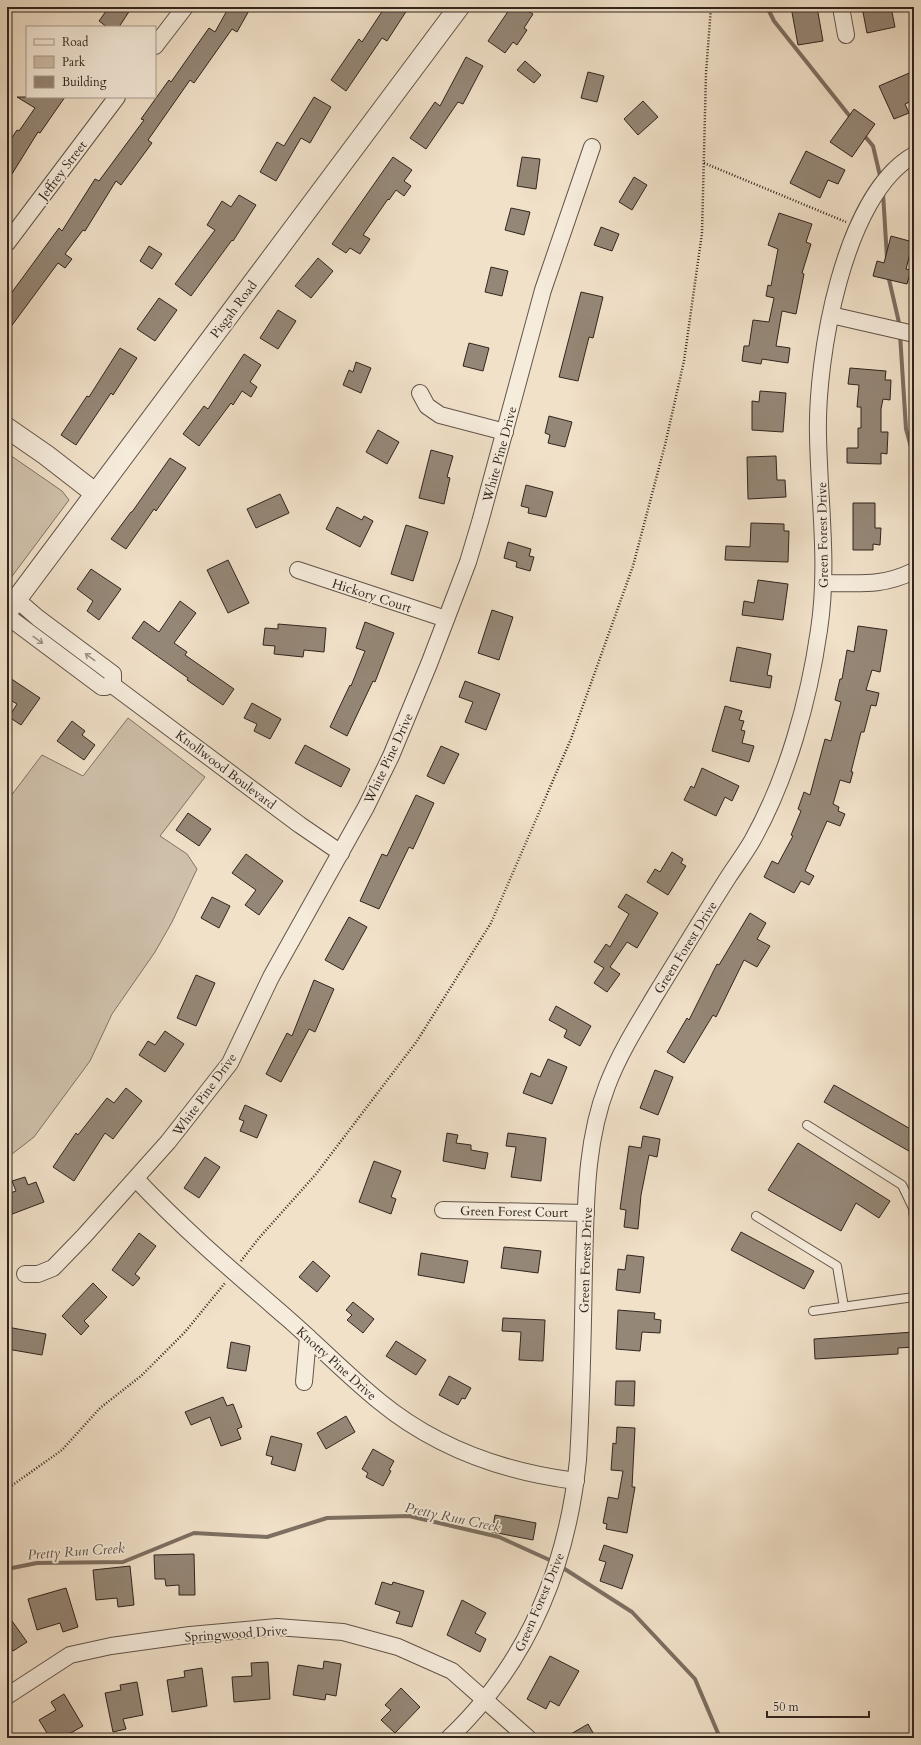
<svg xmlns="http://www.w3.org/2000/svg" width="921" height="1745" viewBox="0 0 921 1745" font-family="Cardo,serif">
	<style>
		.green { fill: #d0c1ac; stroke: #807365 }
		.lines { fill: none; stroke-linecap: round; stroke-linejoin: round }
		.stream { stroke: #7d6f62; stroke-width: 4 }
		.building { fill: #958777; stroke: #31251e }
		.service-casing { stroke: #615449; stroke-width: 10 }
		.minor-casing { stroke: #615449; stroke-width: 18 }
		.tertiary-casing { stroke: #615449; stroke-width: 22 }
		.path { stroke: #31251e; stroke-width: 2.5; stroke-dasharray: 1 2; stroke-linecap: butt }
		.service { stroke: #f6ecdc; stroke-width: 8 }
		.minor { stroke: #f6ecdc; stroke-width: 16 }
		.tertiary { stroke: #f6ecdc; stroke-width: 20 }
		.oneway { stroke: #9d9286 }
		.labels { text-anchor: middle; stroke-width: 3.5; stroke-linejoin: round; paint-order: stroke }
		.street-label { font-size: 13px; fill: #31251e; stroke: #f6ecdc }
		.water-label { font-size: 14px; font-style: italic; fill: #5d5046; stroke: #f6ecdc }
	</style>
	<rect width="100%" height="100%" fill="#f1e1c9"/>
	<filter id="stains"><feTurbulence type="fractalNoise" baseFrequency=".005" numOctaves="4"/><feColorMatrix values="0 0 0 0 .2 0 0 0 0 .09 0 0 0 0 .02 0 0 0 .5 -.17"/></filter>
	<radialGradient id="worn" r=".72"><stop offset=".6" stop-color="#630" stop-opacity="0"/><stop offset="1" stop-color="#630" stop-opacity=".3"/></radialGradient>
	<!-- green -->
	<g class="green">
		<polygon points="7,453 62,491 69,500 7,583"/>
		<polygon points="128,718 205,777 160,836 187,854 197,869 172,922 155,952 112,1014 90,1061 34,1137 7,1158 7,801 42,755 83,776"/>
	</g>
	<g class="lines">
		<!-- stream -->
		<g class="stream">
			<polyline points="767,7 774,21 852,119"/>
			<polyline points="863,134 873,146 881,180"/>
			<polyline points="883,193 887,258"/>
			<polyline points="888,275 900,327"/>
			<polyline points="900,334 906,429 914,458"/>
			<polyline points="560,1566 632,1612 695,1679 720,1738"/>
			<polyline points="7,1569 37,1563 123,1562 194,1533 267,1537 327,1518 409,1516 499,1537 554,1562"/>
		</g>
	</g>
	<!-- building -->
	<g class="building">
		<polygon points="109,7 132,7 119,27 107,27 99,21"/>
		<polygon points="229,7 251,7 237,32 232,29 194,83 190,80 148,140 152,143 121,185 116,181 85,231 83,230 65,254 72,259 65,268 58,263 7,332 7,299 59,228 62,231 95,179 99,181 144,120 141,119 169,80 171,82 209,28 215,32"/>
		<polygon points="385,7 409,7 387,41 382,38 346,91 331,80 359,39 362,42"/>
		<polygon points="511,7 521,7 533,14 524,28 527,30 517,45 513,42 505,53 488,41"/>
		<polygon points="791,7 817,7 823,41 798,45"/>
		<polygon points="862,7 891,7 895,27 867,33"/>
		<polygon points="466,57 483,66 463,104 458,102 426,149 410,138 435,102 440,106"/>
		<polygon points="525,61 541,75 534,83 517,70"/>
		<polygon points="914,71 914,100 905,104 909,113 894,119 879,86"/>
		<polygon points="588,72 604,76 597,102 581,98"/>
		<polygon points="17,97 65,97 40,133 38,132 7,182 7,145 17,130 19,131 35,108"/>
		<polygon points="314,97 331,107 310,143 301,138 276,181 260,172 277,142 284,146"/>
		<polygon points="643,101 658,117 638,135 624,119"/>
		<polygon points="854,109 875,124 852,157 830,142"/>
		<polygon points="806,151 845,170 838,184 828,180 820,198 790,183"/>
		<polygon points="393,157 412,170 404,181 411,186 404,196 396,190 389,200 388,199 363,235 370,239 360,254 350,248 346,253 332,244"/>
		<polygon points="522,157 540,159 536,189 517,186"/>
		<polygon points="634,177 647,185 632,210 619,202"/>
		<polygon points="239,195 256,205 233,241 232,240 191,296 175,284 215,230 207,225 222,201 231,207"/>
		<polygon points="511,208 530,212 524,235 505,230"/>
		<polygon points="779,213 812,224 806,242 811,244 802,273 804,274 796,314 782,311 776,346 790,348 788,363 762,359 761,364 742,361 744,346 749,346 753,320 769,322 774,298 766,296 768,285 771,286 778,249 768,245"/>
		<polygon points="601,227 619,234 612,251 594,245"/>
		<polygon points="891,236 913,242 906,269 911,270 907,284 873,276 877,261 884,263"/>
		<polygon points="149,246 162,254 152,269 140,261"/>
		<polygon points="318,258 333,271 311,298 295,286"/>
		<polygon points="491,267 508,271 502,296 485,292"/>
		<polygon points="581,292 603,297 593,338 589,337 578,381 559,377"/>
		<polygon points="159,298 177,310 155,341 137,329"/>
		<polygon points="278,310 296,321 278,349 260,338"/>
		<polygon points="469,343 489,348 483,371 463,366"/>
		<polygon points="120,348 137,358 113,395 111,393 76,445 61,435 87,396 89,397"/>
		<polygon points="244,354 261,365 250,382 257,387 251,397 242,391 233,405 231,403 199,446 183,434 204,406 208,409"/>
		<polygon points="356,362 371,368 361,393 343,385 349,370 353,372"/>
		<polygon points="850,368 886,371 885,380 891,380 890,400 883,399 881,409 881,432 888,432 887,454 881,453 881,464 847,463 847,448 858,448 858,428 861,428 861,407 857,407 859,385 848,384"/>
		<polygon points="760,391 786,393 783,432 752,430 752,401 759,402"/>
		<polygon points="549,416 572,422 565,447 548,443 550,435 545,433"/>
		<polygon points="378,430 399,442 387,464 366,452"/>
		<polygon points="431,450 453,456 447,477 450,478 444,504 419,498"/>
		<polygon points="776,456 777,480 785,480 786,497 748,499 747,457"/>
		<polygon points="170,458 186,468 156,511 154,509 126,549 111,539 131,512 132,512"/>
		<polygon points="526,485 553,492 546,517 528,513 529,508 521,506"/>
		<polygon points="280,494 289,513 256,528 247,509"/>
		<polygon points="853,503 875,503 875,528 881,528 880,545 873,544 873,550 853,550"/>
		<polygon points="337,507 362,520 364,516 373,521 360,547 326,529"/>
		<polygon points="751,523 784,524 784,531 789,531 788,562 725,560 726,546 750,547"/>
		<polygon points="406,525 428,532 413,581 391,574"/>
		<polygon points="508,542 531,549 529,556 534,557 530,571 516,567 517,562 504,558"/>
		<polygon points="228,560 249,603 228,613 207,570"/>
		<polygon points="91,569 121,589 99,620 87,611 93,601 77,589"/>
		<polygon points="758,580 788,584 783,620 742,615 744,601 754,603"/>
		<polygon points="180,601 196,613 174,643 187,652 185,655 234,689 223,705 187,680 188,678 132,638 144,621 159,632"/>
		<polygon points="492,610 513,617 499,660 478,653"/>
		<polygon points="365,622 394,633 375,682 373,681 347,736 330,727 350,685 351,686 365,651 356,648"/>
		<polygon points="278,624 326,628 324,652 304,650 303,657 274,654 275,646 263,645 265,628 278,629"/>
		<polygon points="858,626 887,630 880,672 872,670 866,690 879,693 876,706 871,705 864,732 861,732 851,772 853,772 850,783 840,780 833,804 839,807 838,811 845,814 840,826 827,821 805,871 814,876 809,885 801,881 794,893 764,877 772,861 778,864 793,836 791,835 801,811 798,809 804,792 810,795 825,739 831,741 841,702 835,700 840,679 842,679 847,650 854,652"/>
		<polygon points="737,647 771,654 767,675 772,676 770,688 730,681"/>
		<polygon points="7,676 40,698 21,725 9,717 17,704 7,698"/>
		<polygon points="465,681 500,694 486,730 465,722 473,702 459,697"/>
		<polygon points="252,703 281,719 270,739 254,731 257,724 244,718"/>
		<polygon points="725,706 742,711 739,720 744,721 741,730 745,731 742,743 754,746 749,762 712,751"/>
		<polygon points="72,721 85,731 82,735 95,745 84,760 57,741"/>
		<polygon points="305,745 350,769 341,787 295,763"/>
		<polygon points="441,746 459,754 444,784 427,776"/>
		<polygon points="702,768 739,786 732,801 725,797 716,816 684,800 691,786 694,788"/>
		<polygon points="416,795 434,803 413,849 409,847 379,909 360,901 382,854 387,856"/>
		<polygon points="188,813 211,829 199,846 176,830"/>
		<polygon points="672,852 683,859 681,863 686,866 668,895 647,882 655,869 660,872"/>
		<polygon points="246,854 283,881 259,915 245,905 256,890 232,873"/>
		<polygon points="626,894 658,913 637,948 627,942 610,967 620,974 607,992 594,983 604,968 594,962 606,944 610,947 629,914 618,907"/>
		<polygon points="212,897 230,906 219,928 201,918"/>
		<polygon points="750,913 766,923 757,939 770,946 757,967 744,960 716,1017 713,1015 684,1063 667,1052 687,1018 689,1020 717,964 719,965"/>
		<polygon points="349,917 367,927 343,970 325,960"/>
		<polygon points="196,975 215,983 196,1026 177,1018"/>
		<polygon points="314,980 334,989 315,1032 309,1029 281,1082 266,1074 287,1033 292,1036"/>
		<polygon points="556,1006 591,1026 580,1046 564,1037 567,1030 549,1020"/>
		<polygon points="165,1031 184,1044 165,1072 139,1055 148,1041 155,1045"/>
		<polygon points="548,1059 567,1067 552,1104 523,1093 531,1073 540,1077"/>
		<polygon points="655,1070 673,1077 658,1115 640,1108"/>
		<polygon points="834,1085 914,1131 914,1154 824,1102"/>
		<polygon points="126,1088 142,1101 113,1139 105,1133 74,1181 53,1167 76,1133 78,1135 107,1098 114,1103"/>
		<polygon points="245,1105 267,1115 257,1138 240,1131 244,1121 239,1119"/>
		<polygon points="447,1133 458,1135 456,1143 471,1145 471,1150 488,1153 485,1169 443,1161"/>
		<polygon points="508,1133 546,1138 541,1181 511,1177 516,1147 506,1146"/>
		<polygon points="643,1136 660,1139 657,1157 649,1155 641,1195 638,1229 624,1227 626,1210 620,1209 629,1146 641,1148"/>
		<polygon points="798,1143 890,1201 879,1218 856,1203 841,1231 768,1190"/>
		<polygon points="205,1157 220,1167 199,1198 184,1188"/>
		<polygon points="374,1161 401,1171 391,1197 396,1199 391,1214 359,1202"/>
		<polygon points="25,1177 28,1185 36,1182 44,1202 7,1216 7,1194 16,1191 12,1181"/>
		<polygon points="741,1232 814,1271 804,1289 731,1250"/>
		<polygon points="139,1233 156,1246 135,1274 140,1278 133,1286 112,1270"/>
		<polygon points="504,1247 541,1251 538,1273 501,1268"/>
		<polygon points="421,1253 468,1261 464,1283 418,1275"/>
		<polygon points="627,1255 644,1257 640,1293 616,1290 618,1269 625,1270"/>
		<polygon points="313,1261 330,1276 317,1292 299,1277"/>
		<polygon points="93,1283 107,1297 84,1321 89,1326 81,1335 62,1316"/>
		<polygon points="353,1302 374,1319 363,1333 347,1320 352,1315 346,1310"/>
		<polygon points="618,1310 655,1313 654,1319 661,1320 660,1333 642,1332 640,1351 616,1349"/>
		<polygon points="503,1318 545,1320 543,1361 519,1360 521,1332 502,1331"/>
		<polygon points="7,1327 46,1334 42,1355 7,1349"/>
		<polygon points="914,1332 914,1347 898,1348 898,1354 815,1359 814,1339"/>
		<polygon points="396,1341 426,1360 416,1375 386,1356"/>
		<polygon points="231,1342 250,1346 246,1371 227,1368"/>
		<polygon points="449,1376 471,1388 465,1399 462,1398 458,1405 439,1395"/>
		<polygon points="616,1381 635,1381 634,1406 615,1405"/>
		<polygon points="223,1397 227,1406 233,1404 242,1427 237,1429 241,1439 221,1446 210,1417 191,1425 185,1412"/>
		<polygon points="346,1416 355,1432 326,1449 317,1433"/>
		<polygon points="617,1427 635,1428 632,1487 635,1487 627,1533 606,1529 607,1524 603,1523 608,1497 618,1499 623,1471 611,1470 613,1443 616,1444"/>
		<polygon points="271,1436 302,1444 295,1471 271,1464 273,1457 266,1455"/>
		<polygon points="373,1449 394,1461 389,1470 391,1471 383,1486 366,1477 368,1473 362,1469"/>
		<polygon points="495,1515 536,1523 533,1540 492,1532"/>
		<polygon points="604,1545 633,1555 622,1589 600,1581 606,1562 599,1560"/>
		<polygon points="194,1554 195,1595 179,1595 179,1585 166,1586 165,1579 155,1579 154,1555"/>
		<polygon points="130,1566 134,1605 118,1607 117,1598 96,1600 93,1570"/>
		<polygon points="382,1582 392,1585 393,1582 424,1591 412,1627 396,1623 400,1612 375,1604"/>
		<polygon points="66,1588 78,1627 63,1632 60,1623 37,1630 28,1599"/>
		<polygon points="462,1600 486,1613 475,1633 486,1639 480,1652 447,1635"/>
		<polygon points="7,1614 27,1642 13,1651 7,1642"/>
		<polygon points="550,1656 579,1671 559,1706 550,1701 546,1709 527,1699"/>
		<polygon points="324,1661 341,1664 336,1696 326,1694 325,1700 293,1695 298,1665 323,1669"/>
		<polygon points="268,1662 270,1699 234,1702 232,1677 252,1676 251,1663"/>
		<polygon points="202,1668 207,1706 172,1712 167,1680 185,1677 184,1671"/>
		<polygon points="137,1682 143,1715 123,1719 126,1729 113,1732 105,1693 121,1690 120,1685"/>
		<polygon points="401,1688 420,1707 395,1733 381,1720 391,1710 385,1705"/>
		<polygon points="64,1694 83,1726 62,1738 50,1738 39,1720 56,1710 51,1702"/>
		<polygon points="588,1724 596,1738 564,1738"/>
	</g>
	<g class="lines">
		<defs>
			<g id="service">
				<polyline points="807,1125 902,1185 913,1208 914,1218"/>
				<polyline points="756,1216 837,1266 844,1307"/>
				<polyline points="813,1311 914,1297"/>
			</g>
			<g id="minor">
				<polyline points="841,7 846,35"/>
				<polyline points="155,46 185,7"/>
				<polyline points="7,243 117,97"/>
				<polyline points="831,315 914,334"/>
				<polyline points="420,393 427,406 440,415 505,432"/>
				<polyline points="298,570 446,619"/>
				<path d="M824,583C859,583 881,587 914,571"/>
				<polyline points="7,616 102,687 106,687 113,682 113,674 38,618 16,599"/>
				<polyline points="111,684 300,825 341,853"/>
				<path d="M136,1179C183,1229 235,1273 287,1318C318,1345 347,1375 379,1401C436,1448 504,1472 576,1481"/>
				<polyline points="443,1210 586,1213"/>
				<polyline points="25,1274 38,1274 53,1268 84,1236 168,1142 230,1063 271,977 366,807 391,756 429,664 468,562 480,522 543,290 592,147"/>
				<polyline points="304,1382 308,1337"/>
				<polyline points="7,1696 70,1655 111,1646 190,1635 277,1627 343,1632 398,1647 452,1671 528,1738"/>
				<path d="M449,1738C528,1663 567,1568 578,1460C582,1395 583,1330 584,1265C586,1205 585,1143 607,1086C619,1054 638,1024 656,994C680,955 704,915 729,876C737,864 745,853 752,841C787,779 809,700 819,630C829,565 819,500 818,435C816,359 843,195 914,155"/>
			</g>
			<g id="tertiary">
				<polyline points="7,428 46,455 95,493"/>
				<polyline points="7,612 459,7"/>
			</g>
		</defs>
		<!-- service casing -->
		<use href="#service" class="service-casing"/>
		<!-- minor casing -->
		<use href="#minor" class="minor-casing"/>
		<!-- tertiary casing -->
		<use href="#tertiary" class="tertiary-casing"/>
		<!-- path -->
		<g class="path">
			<polyline points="704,163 846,222"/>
			<polyline points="241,1261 259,1238 316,1174 417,1041 491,923 571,739 633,566 665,445 684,361 702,233 706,73 711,7"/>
			<polyline points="7,1489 62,1450 100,1408 141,1376 185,1332 225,1283"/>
		</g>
		<!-- service -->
		<use href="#service" class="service"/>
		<!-- minor -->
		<use href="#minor" class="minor"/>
		<!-- tertiary -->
		<use href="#tertiary" class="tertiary"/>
	</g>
	<!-- one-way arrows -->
	<defs><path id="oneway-shaft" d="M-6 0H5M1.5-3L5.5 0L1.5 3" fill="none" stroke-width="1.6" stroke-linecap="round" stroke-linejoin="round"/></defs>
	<g class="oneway">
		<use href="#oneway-shaft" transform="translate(38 640) rotate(36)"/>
		<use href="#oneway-shaft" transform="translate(90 657) rotate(-144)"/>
	</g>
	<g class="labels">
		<!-- street labels -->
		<g class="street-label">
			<text transform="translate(62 170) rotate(-53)" y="5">Jeffrey Street</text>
			<text transform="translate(233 309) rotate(-53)" y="5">Pisgah Road</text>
			<text transform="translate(499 454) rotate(-75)" y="5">White Pine Drive</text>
			<text transform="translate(822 535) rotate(-91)" y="5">Green Forest Drive</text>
			<text transform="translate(372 595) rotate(18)" y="5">Hickory Court</text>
			<text transform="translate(388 758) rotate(-65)" y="5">White Pine Drive</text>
			<text transform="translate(226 769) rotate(37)" y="5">Knollwood Boulevard</text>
			<text transform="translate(685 947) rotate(-58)" y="5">Green Forest Drive</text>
			<text transform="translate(204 1094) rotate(-54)" y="5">White Pine Drive</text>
			<text transform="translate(514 1211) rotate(1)" y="5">Green Forest Court</text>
			<text transform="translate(585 1260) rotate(-88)" y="5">Green Forest Drive</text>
			<text transform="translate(337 1363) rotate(42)" y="5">Knotty Pine Drive</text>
			<text transform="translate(539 1602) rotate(-67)" y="5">Green Forest Drive</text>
			<text transform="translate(236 1633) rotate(-4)" y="5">Springwood Drive</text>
		</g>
		<!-- water labels -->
		<g class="water-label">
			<text transform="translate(453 1517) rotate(12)" y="5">Pretty Run Creek</text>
			<text transform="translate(76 1551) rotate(-4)" y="5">Pretty Run Creek</text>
		</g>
	</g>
	<!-- margin -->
	<rect width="921" height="1745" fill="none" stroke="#f1e1c9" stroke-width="24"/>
	<rect x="8" y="8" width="905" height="1729" fill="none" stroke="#31251e" stroke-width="2"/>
	<rect x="12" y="12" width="897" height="1721" fill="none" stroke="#31251e"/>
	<!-- legend -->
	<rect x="26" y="26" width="130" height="72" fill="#f6ecdc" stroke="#a79c90"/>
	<rect x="34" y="39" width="20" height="6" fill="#f6ecdc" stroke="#a79c90"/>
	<text x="62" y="46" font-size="12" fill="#31251e">Road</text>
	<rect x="34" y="56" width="20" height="12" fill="#d0c1ac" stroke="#a79c90"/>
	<text x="62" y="66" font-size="12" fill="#31251e">Park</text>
	<rect x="34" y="76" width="20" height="12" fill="#958777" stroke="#a79c90"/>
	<text x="62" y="86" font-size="12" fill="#31251e">Building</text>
	<!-- scale -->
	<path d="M767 1711v6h102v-6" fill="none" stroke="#31251e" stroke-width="2"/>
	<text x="773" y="1711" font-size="12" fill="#31251e" stroke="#f6ecdc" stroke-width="3" paint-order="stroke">50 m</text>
	<rect width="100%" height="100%" filter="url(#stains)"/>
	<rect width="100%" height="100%" fill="url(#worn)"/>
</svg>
